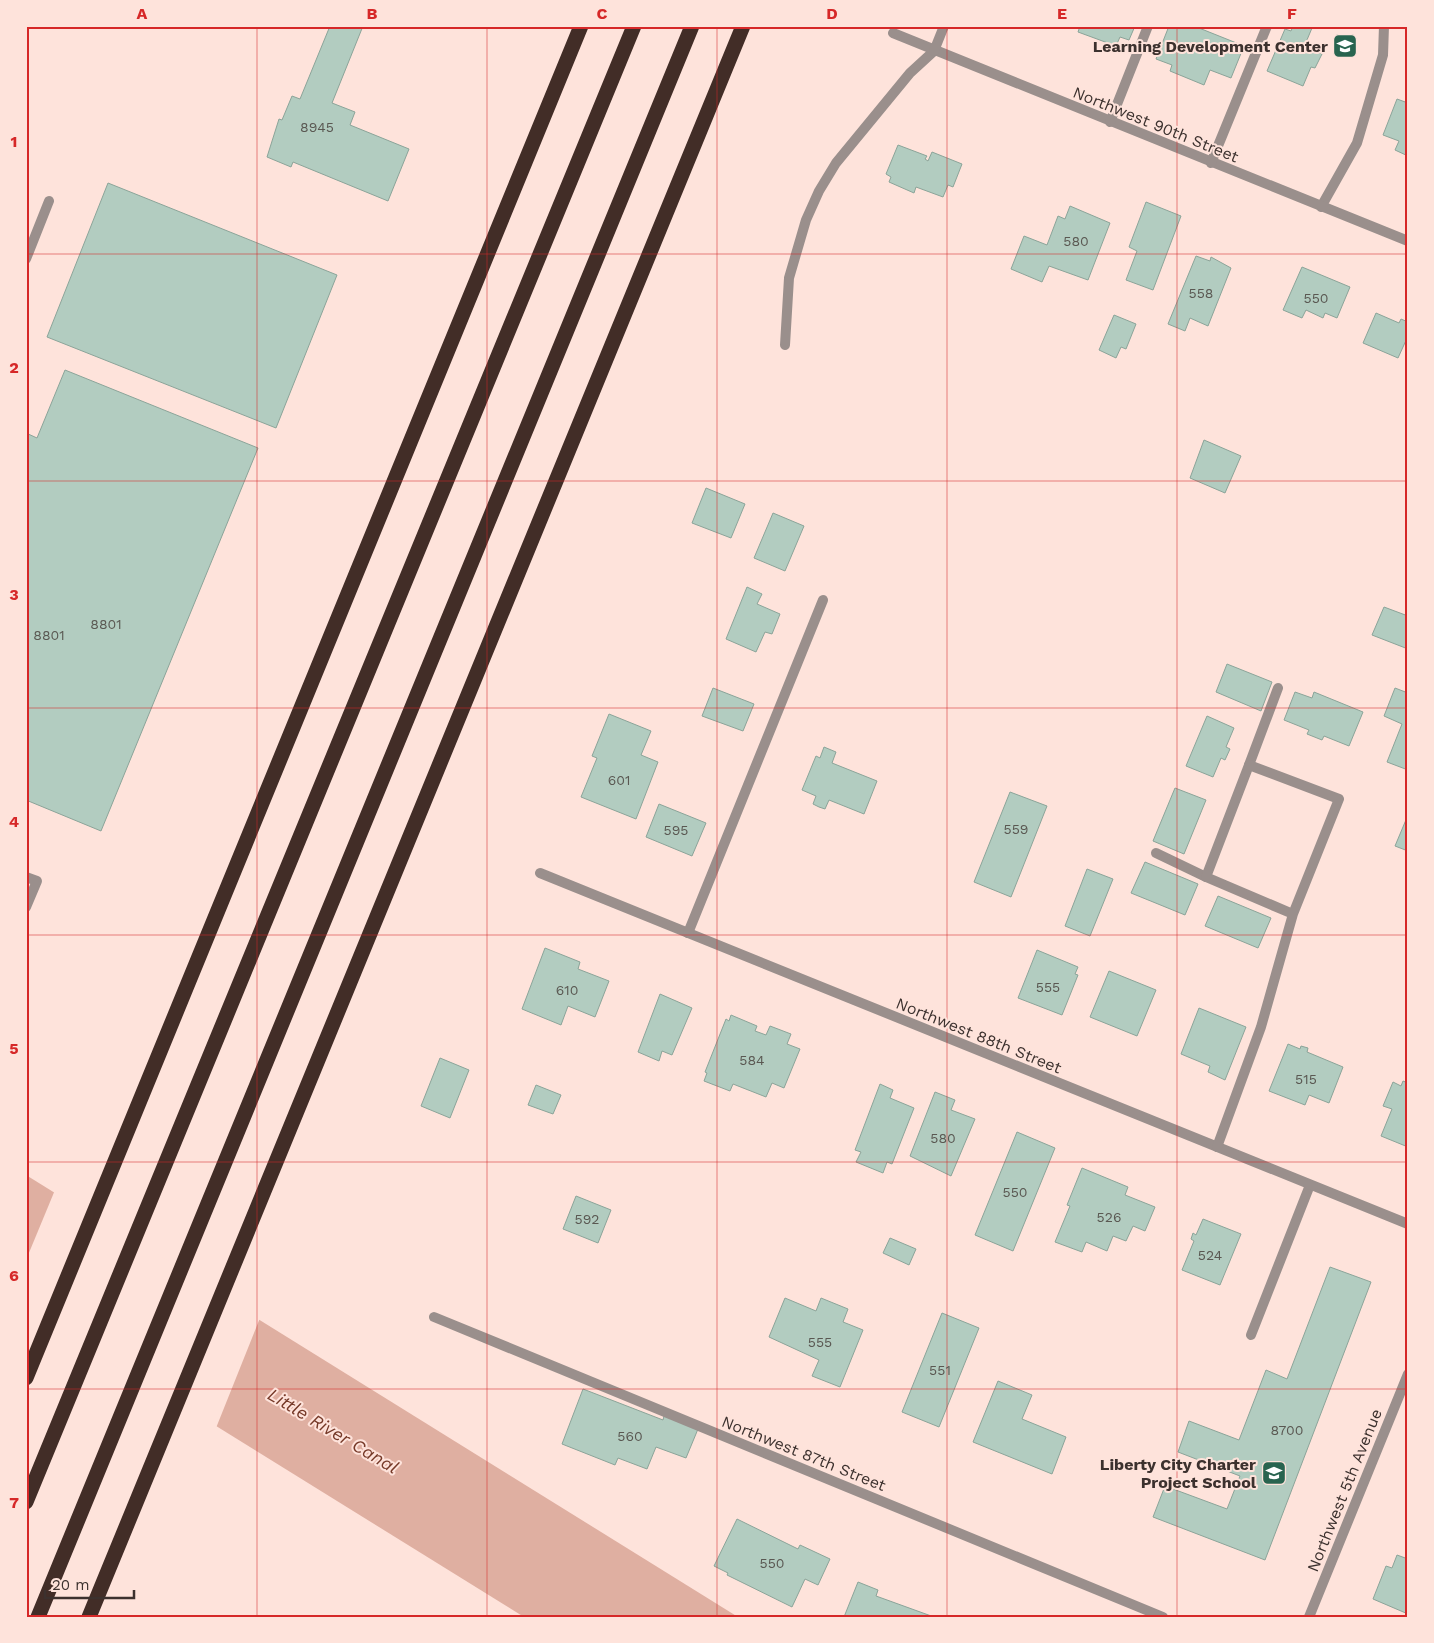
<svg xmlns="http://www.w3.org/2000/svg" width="1434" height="1643" viewBox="0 0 1434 1643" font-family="'Work Sans',sans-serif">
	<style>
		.water { fill: #dfafa1 }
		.pier { fill: #fee3db }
		.building { fill: #b2ccc0; stroke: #8ba499 }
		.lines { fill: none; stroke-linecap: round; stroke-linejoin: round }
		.service { stroke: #9a8f8c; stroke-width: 10 }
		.minor { stroke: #9a8f8c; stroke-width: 10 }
		.motorway { stroke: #422d27; stroke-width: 15 }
		.grid { fill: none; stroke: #d62828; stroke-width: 1; stroke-opacity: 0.55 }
		.labels { text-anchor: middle; stroke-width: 4; stroke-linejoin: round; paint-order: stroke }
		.number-label { font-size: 14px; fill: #5a5852 }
		.poi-label { font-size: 16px; font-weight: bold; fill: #3c312e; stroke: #fee3db; text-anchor: end }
		.street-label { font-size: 16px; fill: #3c312e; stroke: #fee3db }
		.water-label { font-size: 18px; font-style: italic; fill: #763928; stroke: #fee3db }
		.neatline { fill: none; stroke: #d62828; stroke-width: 2 }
		.grid-label { font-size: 16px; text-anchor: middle; font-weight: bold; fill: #d62828 }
	</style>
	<rect width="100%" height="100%" fill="#fee3db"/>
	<!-- water -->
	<polygon class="water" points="26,1175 738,1617 524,1617 26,1308"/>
	<!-- pier -->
	<polygon class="pier" points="55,1190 260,1318 216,1428 26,1311 26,1260"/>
	<!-- building -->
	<g class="building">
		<polygon points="330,26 363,26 332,103 355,112 350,125 409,149 388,201 293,162 291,167 267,157 279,119 282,120 292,96 300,99"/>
		<polygon points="1080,26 1135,26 1129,40 1120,37 1116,46 1078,32"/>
		<polygon points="1169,26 1194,26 1244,46 1231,78 1210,70 1204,85 1170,71 1172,65 1156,59"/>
		<polygon points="1293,26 1312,28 1304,47 1322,54 1315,68 1311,67 1303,86 1267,71 1285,29 1291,31"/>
		<polygon points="1397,99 1408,103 1408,156 1395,150 1399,141 1383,135"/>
		<polygon points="898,145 927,156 925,159 928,161 932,152 962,164 953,187 948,185 943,197 916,187 914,193 889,182 891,177 886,174"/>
		<polygon points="108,183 337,275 276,428 47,337"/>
		<polygon points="1146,202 1181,216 1153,290 1126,280 1137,251 1129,247"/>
		<polygon points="1070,206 1110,223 1088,280 1049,266 1042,282 1011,269 1024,236 1047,245 1058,216 1065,219"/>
		<polygon points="1196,256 1210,261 1211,257 1231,268 1208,326 1190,318 1185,331 1168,324"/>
		<polygon points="1302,267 1350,287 1337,318 1325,313 1323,318 1306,310 1302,318 1283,310"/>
		<polygon points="1376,313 1399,323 1401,319 1408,322 1408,336 1398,358 1363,343"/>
		<polygon points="1114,315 1136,324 1126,349 1121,347 1116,358 1099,350"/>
		<polygon points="65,370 258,448 101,831 26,800 26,433 37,438"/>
		<polygon points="1204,440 1241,456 1225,493 1190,478"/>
		<polygon points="706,488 745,504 731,538 692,523"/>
		<polygon points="773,513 804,526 785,571 754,558"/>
		<polygon points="747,587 762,594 757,604 780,614 772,634 765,632 756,652 726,639"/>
		<polygon points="1384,607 1408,616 1408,649 1372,635"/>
		<polygon points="1227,664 1272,682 1261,711 1216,692"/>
		<polygon points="713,688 754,704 743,731 702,716"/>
		<polygon points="1395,688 1408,693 1408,770 1387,762 1402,724 1384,716"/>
		<polygon points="1295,692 1312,698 1314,692 1363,712 1349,746 1324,736 1322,740 1307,734 1309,730 1284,720"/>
		<polygon points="609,714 651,731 641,755 658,762 636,819 581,797 597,758 592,756"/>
		<polygon points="1207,716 1234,728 1226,747 1230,749 1225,760 1221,758 1213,777 1186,766"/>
		<polygon points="824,747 836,752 832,763 877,781 864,814 829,800 825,809 819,807 813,804 816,796 802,790 816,756 820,758"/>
		<polygon points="1175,788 1206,800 1184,854 1153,841"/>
		<polygon points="1010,792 1047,806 1011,897 974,882"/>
		<polygon points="659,804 706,823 692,856 646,837"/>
		<polygon points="1408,815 1408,851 1395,846"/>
		<polygon points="1145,862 1198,884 1185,915 1131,893"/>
		<polygon points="1087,869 1113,879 1090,936 1065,926"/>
		<polygon points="1218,896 1271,918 1258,948 1205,926"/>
		<polygon points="545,948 580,962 578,969 609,981 595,1017 568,1006 561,1025 522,1009"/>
		<polygon points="1037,950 1078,967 1075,974 1078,975 1062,1015 1018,998"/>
		<polygon points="1109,971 1156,990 1137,1036 1090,1017"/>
		<polygon points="660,994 692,1008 672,1055 662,1051 659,1061 638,1052"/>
		<polygon points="1199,1008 1246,1027 1225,1080 1208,1072 1210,1066 1181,1054"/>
		<polygon points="731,1015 757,1026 755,1031 766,1035 770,1026 791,1034 787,1044 800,1049 784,1088 772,1083 766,1097 733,1084 730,1091 704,1081 707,1073 705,1072 726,1019 729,1021"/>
		<polygon points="1288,1044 1300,1049 1301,1046 1308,1048 1307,1052 1343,1067 1329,1103 1309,1095 1305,1105 1269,1091"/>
		<polygon points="440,1058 469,1070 450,1118 421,1106"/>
		<polygon points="1403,1081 1408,1083 1408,1147 1381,1136 1392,1109 1383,1106 1393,1082 1401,1086"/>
		<polygon points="880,1084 893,1090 890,1098 914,1108 892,1164 887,1162 883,1173 856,1162 861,1152 855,1150"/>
		<polygon points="536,1085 561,1095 553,1114 528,1105"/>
		<polygon points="935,1092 955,1100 951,1110 975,1119 951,1176 910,1156"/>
		<polygon points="1017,1132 1055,1148 1013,1251 975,1235"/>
		<polygon points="1082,1168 1128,1187 1125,1195 1155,1207 1145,1231 1133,1226 1126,1241 1113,1236 1107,1251 1086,1242 1082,1252 1055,1242 1070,1206 1067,1205"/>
		<polygon points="576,1196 611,1210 598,1243 563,1229"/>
		<polygon points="1203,1219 1241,1234 1220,1285 1182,1270 1194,1241 1191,1239 1193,1233 1196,1235"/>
		<polygon points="890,1238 916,1249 909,1265 883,1253"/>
		<polygon points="1330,1267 1371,1282 1265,1560 1153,1517 1165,1486 1227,1509 1240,1476 1178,1452 1189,1421 1239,1440 1266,1370 1287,1379"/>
		<polygon points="785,1298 816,1311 821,1298 848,1309 843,1322 863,1330 840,1387 812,1376 819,1360 769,1337"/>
		<polygon points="942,1313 979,1328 939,1427 902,1412"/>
		<polygon points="998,1381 1032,1395 1022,1419 1066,1437 1052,1474 973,1442"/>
		<polygon points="583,1389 663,1420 664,1416 698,1429 686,1458 656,1447 647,1469 618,1458 615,1465 562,1444"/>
		<polygon points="737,1519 798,1549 800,1545 830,1559 818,1585 805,1579 792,1607 727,1575 728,1573 714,1566"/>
		<polygon points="1397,1555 1408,1559 1408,1614 1373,1599 1386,1566 1392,1568"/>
		<polygon points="858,1582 878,1590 876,1596 934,1617 844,1617"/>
	</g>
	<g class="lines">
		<!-- service -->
		<g class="service">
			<polyline points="1321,207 1357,143 1383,55 1384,26"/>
			<polyline points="26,259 49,201"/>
			<polyline points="785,345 789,278 806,220 819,191 836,163 910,73 934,51"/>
			<polyline points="1249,765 1278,688"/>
			<polyline points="1156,853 1206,877"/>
			<polyline points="26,877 37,881 26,907"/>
			<polyline points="1251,1335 1310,1185"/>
		</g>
		<!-- minor -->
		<g class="minor">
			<polyline points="893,33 1408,241"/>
			<polyline points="934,51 944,26"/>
			<polyline points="1110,122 1148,26"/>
			<polyline points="1211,163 1267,26"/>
			<polyline points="540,873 1408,1224"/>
			<polyline points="688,933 823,600"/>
			<polyline points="1217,1147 1261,1027 1293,914 1339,799 1249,765 1206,877 1293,914"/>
			<polyline points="434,1317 1163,1617"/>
			<polyline points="1309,1617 1408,1374"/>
		</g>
		<!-- motorway -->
		<g class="motorway">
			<polyline points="26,1378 581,26"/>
			<polyline points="26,1502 634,26"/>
			<polyline points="38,1617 692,26"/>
			<polyline points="89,1617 743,26"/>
		</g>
	</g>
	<!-- grid -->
	<path class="grid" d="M257,26V1617M487,26V1617M717,26V1617M947,26V1617M1177,26V1617M26,254H1408M26,481H1408M26,708H1408M26,935H1408M26,1162H1408M26,1389H1408"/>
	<!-- icons -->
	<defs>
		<symbol id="school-square" viewBox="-11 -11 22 22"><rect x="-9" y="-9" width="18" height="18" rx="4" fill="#28644f" stroke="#fee3db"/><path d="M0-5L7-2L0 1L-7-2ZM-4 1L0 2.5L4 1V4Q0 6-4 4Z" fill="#fff"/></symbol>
	</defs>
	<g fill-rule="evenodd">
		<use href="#school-square" x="1331" y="32" width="28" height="28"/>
		<use href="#school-square" x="1260" y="1459" width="28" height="28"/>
	</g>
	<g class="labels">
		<!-- number labels -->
		<g class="number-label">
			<text x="317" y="132">8945</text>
			<text x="1076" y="246">580</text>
			<text x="1201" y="298">558</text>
			<text x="1316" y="303">550</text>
			<text x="106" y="629">8801</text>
			<text x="49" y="640">8801</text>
			<text x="619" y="785">601</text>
			<text x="1016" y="834">559</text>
			<text x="676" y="835">595</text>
			<text x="1048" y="992">555</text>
			<text x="567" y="995">610</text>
			<text x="752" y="1065">584</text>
			<text x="1306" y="1084">515</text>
			<text x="943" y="1143">580</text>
			<text x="1015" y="1197">550</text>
			<text x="1109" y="1222">526</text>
			<text x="587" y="1224">592</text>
			<text x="1210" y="1260">524</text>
			<text x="820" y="1347">555</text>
			<text x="940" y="1375">551</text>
			<text x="1287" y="1435">8700</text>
			<text x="630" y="1441">560</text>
			<text x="772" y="1568">550</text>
		</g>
		<!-- poi labels -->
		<g class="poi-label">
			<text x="1328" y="52">Learning Development Center</text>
			<text x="1256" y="1470">Liberty City Charter<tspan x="1256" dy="18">Project School</tspan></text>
		</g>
		<!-- street labels -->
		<g class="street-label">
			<text transform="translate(1156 124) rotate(22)" y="6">Northwest 90th Street</text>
			<text transform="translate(979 1035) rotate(22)" y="6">Northwest 88th Street</text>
			<text transform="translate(804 1453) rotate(22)" y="6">Northwest 87th Street</text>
			<text transform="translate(1344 1490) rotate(-68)" y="6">Northwest 5th Avenue</text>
		</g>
		<!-- water labels -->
		<g class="water-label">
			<text transform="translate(333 1431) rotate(31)" y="6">Little River Canal</text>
		</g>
	</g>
	<!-- border -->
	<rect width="1434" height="1643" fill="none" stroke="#fee3db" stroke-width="55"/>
	<!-- scale -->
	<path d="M45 1590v8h89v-8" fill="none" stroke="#3c312e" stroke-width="2.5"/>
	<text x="52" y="1590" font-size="15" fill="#3c312e" stroke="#fee3db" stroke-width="4" paint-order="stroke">20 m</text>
	<rect x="28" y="28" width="1378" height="1588" class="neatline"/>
	<g class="grid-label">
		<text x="142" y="19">A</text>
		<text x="372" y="19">B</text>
		<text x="602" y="19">C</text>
		<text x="832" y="19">D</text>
		<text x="1062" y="19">E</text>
		<text x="1292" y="19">F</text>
		<text x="14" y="147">1</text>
		<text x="14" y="373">2</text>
		<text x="14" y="600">3</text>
		<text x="14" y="827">4</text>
		<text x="14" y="1054">5</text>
		<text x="14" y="1281">6</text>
		<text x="14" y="1508">7</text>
	</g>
</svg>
